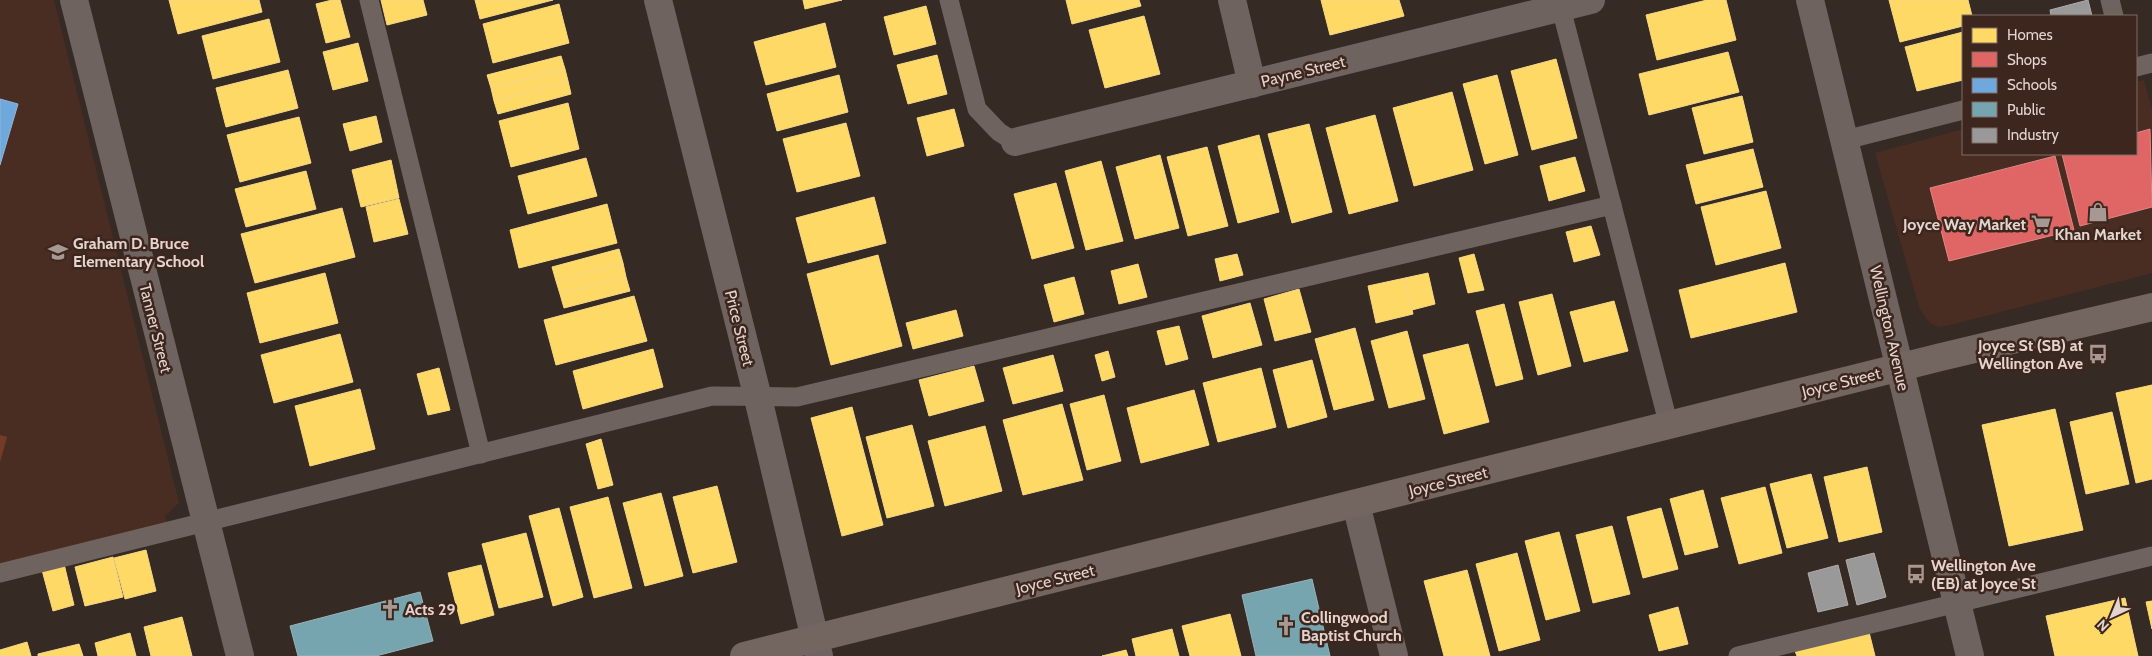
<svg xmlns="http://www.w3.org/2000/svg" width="2152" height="656" viewBox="0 0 2152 656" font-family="Cabin,sans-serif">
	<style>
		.built { fill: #492d22 }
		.park { fill: url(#park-crowns) }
		.homes { fill: #ffd966; stroke: #f7d885 }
		.shops { fill: #e06666; stroke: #e18785 }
		.schools { fill: #6fa8dc; stroke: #92b5d8 }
		.public { fill: #76a5af; stroke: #97b3b8 }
		.industry { fill: #999; stroke: #b0aba9 }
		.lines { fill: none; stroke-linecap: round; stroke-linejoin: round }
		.service { stroke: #6f635f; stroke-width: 19 }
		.minor { stroke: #6f635f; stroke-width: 28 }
		.secondary { stroke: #736660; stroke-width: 28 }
		.labels { text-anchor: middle; stroke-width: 5; stroke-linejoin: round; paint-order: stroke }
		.street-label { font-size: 16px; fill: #e4d4ce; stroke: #3d261d }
		.poi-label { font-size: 16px; font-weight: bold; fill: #e4d4ce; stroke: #3d261d; text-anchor: start }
	</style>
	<defs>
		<pattern id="park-crowns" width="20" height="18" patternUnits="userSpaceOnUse" patternTransform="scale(1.25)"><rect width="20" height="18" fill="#743c26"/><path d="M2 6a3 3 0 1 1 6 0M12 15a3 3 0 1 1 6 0" fill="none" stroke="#885744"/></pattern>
	</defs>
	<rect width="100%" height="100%" fill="#362a24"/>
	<!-- built -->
	<g class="built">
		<polygon points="0,0 54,0 179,503 165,516 169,531 0,573"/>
		<polygon points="2144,80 2152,110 2152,273 1950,325 1939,327 1930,323 1920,310 1875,153 1963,129 1963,154 2136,154 2136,82"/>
	</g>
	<!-- park -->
	<polygon class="park" points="0,435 7,437 0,462"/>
	<!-- homes -->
	<g class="homes">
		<polygon points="169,0 259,0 262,12 178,34"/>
		<polygon points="332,0 340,0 350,37 326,43 316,4"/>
		<polygon points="381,0 423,0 427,15 387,25"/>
		<polygon points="475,0 553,0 480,19"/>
		<polygon points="803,0 842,0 805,9"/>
		<polygon points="1066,0 1139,0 1141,6 1072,24"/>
		<polygon points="1321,0 1399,0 1404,16 1330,35"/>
		<polygon points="1707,0 1726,0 1736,40 1657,60 1646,15"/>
		<polygon points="1889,0 1968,0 1972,16 1963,16 1963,26 1900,42"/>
		<polygon points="559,4 569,43 493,63 483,24"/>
		<polygon points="926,6 936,44 894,55 884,17"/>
		<polygon points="1144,16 1160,74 1105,88 1089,30"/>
		<polygon points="269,19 280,62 213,79 202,36"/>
		<polygon points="825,23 836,67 766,85 754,42"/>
		<polygon points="1963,32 1963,80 1917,91 1905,47"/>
		<polygon points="358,43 368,81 333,90 323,52"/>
		<polygon points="1728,52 1739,92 1649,115 1639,74"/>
		<polygon points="937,55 947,94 908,104 897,65"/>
		<polygon points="561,56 565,69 491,88 487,75"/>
		<polygon points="1556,59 1577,138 1532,150 1511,71"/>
		<polygon points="565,69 568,81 494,101 491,88"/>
		<polygon points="288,70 298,108 226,127 216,88"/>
		<polygon points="839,75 848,112 777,131 767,94"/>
		<polygon points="1497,75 1518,155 1485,164 1463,84"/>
		<polygon points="568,81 571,94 498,114 494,101"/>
		<polygon points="1452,92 1473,170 1414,186 1393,108"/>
		<polygon points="1742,96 1753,142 1704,154 1692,108"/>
		<polygon points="568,103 579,149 511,167 499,121"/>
		<polygon points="954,109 964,146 927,156 917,118"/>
		<polygon points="1375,115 1398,201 1349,214 1326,128"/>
		<polygon points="376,116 382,142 350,151 343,124"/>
		<polygon points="299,117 311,163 240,182 227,135"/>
		<polygon points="846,123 860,176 797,192 783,139"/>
		<polygon points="1309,124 1332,212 1292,223 1268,134"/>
		<polygon points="1259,135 1279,212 1238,223 1218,146"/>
		<polygon points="1207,147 1228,226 1188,236 1167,157"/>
		<polygon points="1753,149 1763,187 1696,204 1686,165"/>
		<polygon points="1160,155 1179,228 1135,239 1116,167"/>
		<polygon points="1575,157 1585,191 1549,201 1540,166"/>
		<polygon points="586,158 597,196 528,214 518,176"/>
		<polygon points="391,160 399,198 361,207 352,170"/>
		<polygon points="1101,161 1123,241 1086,250 1065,171"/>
		<polygon points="306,171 316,209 246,227 235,189"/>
		<polygon points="1056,183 1074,248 1032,259 1014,194"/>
		<polygon points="1766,191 1781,248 1716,265 1701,207"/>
		<polygon points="874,197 886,243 808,263 796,218"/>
		<polygon points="399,199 408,234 374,242 366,207"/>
		<polygon points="607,204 617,243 519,268 510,230"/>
		<polygon points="342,208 355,257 255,283 241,234"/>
		<polygon points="1591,226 1600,255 1574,262 1566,232"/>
		<polygon points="619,249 623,263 556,281 552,267"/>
		<polygon points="1237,254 1243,275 1220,281 1215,259"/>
		<polygon points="1474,254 1484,290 1468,293 1459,258"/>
		<polygon points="878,255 902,346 831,365 807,274"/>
		<polygon points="623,263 626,277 560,294 556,281"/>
		<polygon points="1785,263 1797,312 1691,338 1679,290"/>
		<polygon points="1138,264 1147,297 1119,304 1111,271"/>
		<polygon points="325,273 338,323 260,343 247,293"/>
		<polygon points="1428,273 1435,304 1412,310 1405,278"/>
		<polygon points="626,277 630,291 564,308 560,294"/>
		<polygon points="1074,277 1084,314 1054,322 1044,285"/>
		<polygon points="1405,278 1413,314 1376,323 1368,286"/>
		<polygon points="1299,289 1311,332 1275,341 1264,299"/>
		<polygon points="1552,294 1571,366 1538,375 1519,302"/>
		<polygon points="634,296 647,341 556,365 544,320"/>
		<polygon points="1614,301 1628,351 1584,362 1570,312"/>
		<polygon points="1250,303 1262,345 1213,358 1202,316"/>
		<polygon points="1504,304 1523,379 1496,386 1476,311"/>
		<polygon points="956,310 963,336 913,349 906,323"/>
		<polygon points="1179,326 1188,359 1166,365 1157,331"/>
		<polygon points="1355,328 1374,400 1334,410 1315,339"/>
		<polygon points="1407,331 1425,399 1389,408 1371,341"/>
		<polygon points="340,334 353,382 274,403 261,355"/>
		<polygon points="1468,344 1489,422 1444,434 1423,355"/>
		<polygon points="653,349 663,387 583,409 573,371"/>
		<polygon points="1108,351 1115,377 1102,381 1095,355"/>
		<polygon points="1053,355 1063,391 1013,404 1003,368"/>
		<polygon points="1312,360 1327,417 1288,428 1273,370"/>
		<polygon points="974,366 984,401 929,416 919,380"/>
		<polygon points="439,368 450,410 428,415 417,374"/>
		<polygon points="1261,368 1276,427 1218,442 1203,383"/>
		<polygon points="2152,385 2152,479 2136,483 2116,393"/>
		<polygon points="360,389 375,449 310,466 295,406"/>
		<polygon points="1194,390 1209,445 1141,463 1127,408"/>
		<polygon points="1104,395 1121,461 1087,470 1070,404"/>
		<polygon points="1062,404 1083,480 1023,495 1003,420"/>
		<polygon points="852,407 883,525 842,536 811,418"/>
		<polygon points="2055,409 2083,530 2009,546 1982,425"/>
		<polygon points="2112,412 2129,484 2086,494 2070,422"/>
		<polygon points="912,425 934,506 887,518 866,437"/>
		<polygon points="985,426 1002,491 945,506 928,441"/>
		<polygon points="601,439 613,485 598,489 586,444"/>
		<polygon points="1867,467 1882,532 1839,542 1824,477"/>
		<polygon points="1811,474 1828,538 1787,548 1770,484"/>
		<polygon points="717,486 737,562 693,573 673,497"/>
		<polygon points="1765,487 1782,553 1739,564 1721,498"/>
		<polygon points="1703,490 1718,547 1685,555 1670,499"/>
		<polygon points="661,493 683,576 645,586 623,503"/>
		<polygon points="608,497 632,588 594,598 570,507"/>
		<polygon points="559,508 583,597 553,606 529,516"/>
		<polygon points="1661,508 1678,569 1643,578 1627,517"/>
		<polygon points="1612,526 1630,594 1593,603 1576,535"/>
		<polygon points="1559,532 1580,611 1546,620 1525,541"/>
		<polygon points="526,533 543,597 499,608 482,544"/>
		<polygon points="146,550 156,591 125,599 114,558"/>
		<polygon points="1517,553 1540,640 1499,651 1476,564"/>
		<polygon points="113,557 123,597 85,606 75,567"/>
		<polygon points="64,564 74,605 53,611 42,570"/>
		<polygon points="481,565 494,615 461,624 448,573"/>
		<polygon points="1467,570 1490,656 1444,656 1424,581"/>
		<polygon points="2125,598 2138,656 2055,656 2046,616"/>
		<polygon points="2152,601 2152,629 2146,602"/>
		<polygon points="1678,607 1688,644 1659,651 1649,615"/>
		<polygon points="1230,614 1241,656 1190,656 1182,626"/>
		<polygon points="182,617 192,656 151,656 144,627"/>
		<polygon points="1172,629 1179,656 1136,656 1132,639"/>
		<polygon points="1869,632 1875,656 1797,656 1795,651"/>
		<polygon points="130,633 136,656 98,656 95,643"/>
		<polygon points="27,642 31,656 0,656 0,650"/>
		<polygon points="79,644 83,656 38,656 38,654"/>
		<polygon points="1126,650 1128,656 1102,656"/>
	</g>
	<!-- shops -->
	<g class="shops">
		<polygon points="2150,129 2152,207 2080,226 2062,154 2136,154 2136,133"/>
		<polygon points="2055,156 2074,230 1949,261 1930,188"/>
	</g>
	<!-- schools -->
	<polygon class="schools" points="0,99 18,104 0,165"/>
	<!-- public -->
	<g class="public">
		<polygon points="1312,579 1330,656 1256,656 1242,595"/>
		<polygon points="420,592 433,641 376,656 298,656 290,626"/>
	</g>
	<!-- industry -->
	<g class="industry">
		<polygon points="2088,0 2092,16 2051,16 2050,10"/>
		<polygon points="1874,553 1886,597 1857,605 1846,560"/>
		<polygon points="1838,565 1848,605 1818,612 1808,573"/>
	</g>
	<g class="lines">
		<!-- service -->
		<g class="service">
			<polyline points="369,0 481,454"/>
			<polyline points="949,0 977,109 999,132 1015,142"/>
			<polyline points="2110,0 2114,16"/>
			<polyline points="1561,8 1669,426"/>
			<polyline points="2136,67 2152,63"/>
			<polyline points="1845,140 1963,110"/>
			<polyline points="0,573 712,396 797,397 1612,205"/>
			<polyline points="1738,656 2152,556"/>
		</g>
		<!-- minor -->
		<g class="minor">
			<polyline points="74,0 240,656"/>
			<polyline points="658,0 758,398 819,656"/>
			<polyline points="1232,0 1252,84"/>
			<polyline points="1810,0 1970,656"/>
			<polyline points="1015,142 1591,0"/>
			<polyline points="1356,504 1394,656"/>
		</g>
		<!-- secondary -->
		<polyline class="secondary" points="744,656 1941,357 2152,307"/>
	</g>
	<!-- icons -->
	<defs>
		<symbol id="shop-bare" viewBox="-9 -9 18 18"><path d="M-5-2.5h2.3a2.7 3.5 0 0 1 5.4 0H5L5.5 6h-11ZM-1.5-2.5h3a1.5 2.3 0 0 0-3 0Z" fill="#a79892" stroke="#3d261d" stroke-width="2.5" paint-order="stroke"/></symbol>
		<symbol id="supermarket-bare" viewBox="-9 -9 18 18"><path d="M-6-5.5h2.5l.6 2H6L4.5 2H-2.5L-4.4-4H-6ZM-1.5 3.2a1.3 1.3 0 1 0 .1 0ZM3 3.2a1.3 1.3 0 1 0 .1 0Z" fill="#a79892" stroke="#3d261d" stroke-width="2.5" paint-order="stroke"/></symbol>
		<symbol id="school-bare" viewBox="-9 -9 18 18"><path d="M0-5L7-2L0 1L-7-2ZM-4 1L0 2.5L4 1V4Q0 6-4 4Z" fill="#a79892" stroke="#3d261d" stroke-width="2.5" paint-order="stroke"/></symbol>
		<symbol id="bus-bare" viewBox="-9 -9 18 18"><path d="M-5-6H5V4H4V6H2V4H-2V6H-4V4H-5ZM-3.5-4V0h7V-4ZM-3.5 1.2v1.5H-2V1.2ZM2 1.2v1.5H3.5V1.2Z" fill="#a79892" stroke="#3d261d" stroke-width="2.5" paint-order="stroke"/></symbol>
		<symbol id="church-bare" viewBox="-9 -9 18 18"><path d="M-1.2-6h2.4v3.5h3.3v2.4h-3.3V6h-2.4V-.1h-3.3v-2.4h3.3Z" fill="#a79892" stroke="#3d261d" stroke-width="2.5" paint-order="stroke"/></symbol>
	</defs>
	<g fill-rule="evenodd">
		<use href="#shop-bare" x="2084" y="198" width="28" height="28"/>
		<use href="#supermarket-bare" x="2027" y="210" width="28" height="28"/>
		<use href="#school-bare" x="44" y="238" width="28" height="28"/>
		<use href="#bus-bare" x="2084" y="340" width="28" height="28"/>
		<use href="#bus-bare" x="1902" y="560" width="28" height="28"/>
		<use href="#church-bare" x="376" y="595" width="28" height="28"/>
		<use href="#church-bare" x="1272" y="612" width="28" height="28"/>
	</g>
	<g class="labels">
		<!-- street labels -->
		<g class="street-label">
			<text transform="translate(1303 71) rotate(-14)" y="6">Payne Street</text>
			<text transform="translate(156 328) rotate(76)" y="6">Tanner Street</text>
			<text transform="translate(740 328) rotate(76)" y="6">Price Street</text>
			<text transform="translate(1890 328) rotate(77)" y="6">Wellington Avenue</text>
			<text transform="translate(1841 382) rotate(-14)" y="6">Joyce Street</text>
			<text transform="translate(1448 481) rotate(-14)" y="6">Joyce Street</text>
			<text transform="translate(1055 579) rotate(-14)" y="6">Joyce Street</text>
		</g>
		<!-- poi labels -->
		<g class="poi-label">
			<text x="2026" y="230" text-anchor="end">Joyce Way Market</text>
			<text x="2098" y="240" text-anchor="middle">Khan Market</text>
			<text x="73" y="249">Graham D. Bruce<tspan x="73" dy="18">Elementary School</tspan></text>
			<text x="2083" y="351" text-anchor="end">Joyce St (SB) at<tspan x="2083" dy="18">Wellington Ave</tspan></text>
			<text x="1931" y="571">Wellington Ave<tspan x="1931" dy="18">(EB) at Joyce St</tspan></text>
			<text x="405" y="615">Acts 29</text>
			<text x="1301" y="623">Collingwood<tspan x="1301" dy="18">Baptist Church</tspan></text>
		</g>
	</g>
	<!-- legend -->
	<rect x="1962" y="15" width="175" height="140" fill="#3d261d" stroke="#806c64"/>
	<rect x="1972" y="28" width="25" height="15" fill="#ffd966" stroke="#806c64"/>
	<text x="2007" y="40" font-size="15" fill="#e4d4ce">Homes</text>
	<rect x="1972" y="52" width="25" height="15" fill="#e06666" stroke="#806c64"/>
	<text x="2007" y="65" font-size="15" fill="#e4d4ce">Shops</text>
	<rect x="1972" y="78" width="25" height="15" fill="#6fa8dc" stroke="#806c64"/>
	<text x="2007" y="90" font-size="15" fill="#e4d4ce">Schools</text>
	<rect x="1972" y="102" width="25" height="15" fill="#76a5af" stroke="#806c64"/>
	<text x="2007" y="115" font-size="15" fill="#e4d4ce">Public</text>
	<rect x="1972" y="128" width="25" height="15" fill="#999999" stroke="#806c64"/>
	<text x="2007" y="140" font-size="15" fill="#e4d4ce">Industry</text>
	<!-- north arrow -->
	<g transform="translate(2112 616) rotate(224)" stroke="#3d261d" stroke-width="4" paint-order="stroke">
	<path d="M0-4L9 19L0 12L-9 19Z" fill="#e4d4ce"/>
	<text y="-8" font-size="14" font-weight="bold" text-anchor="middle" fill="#e4d4ce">N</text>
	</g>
</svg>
